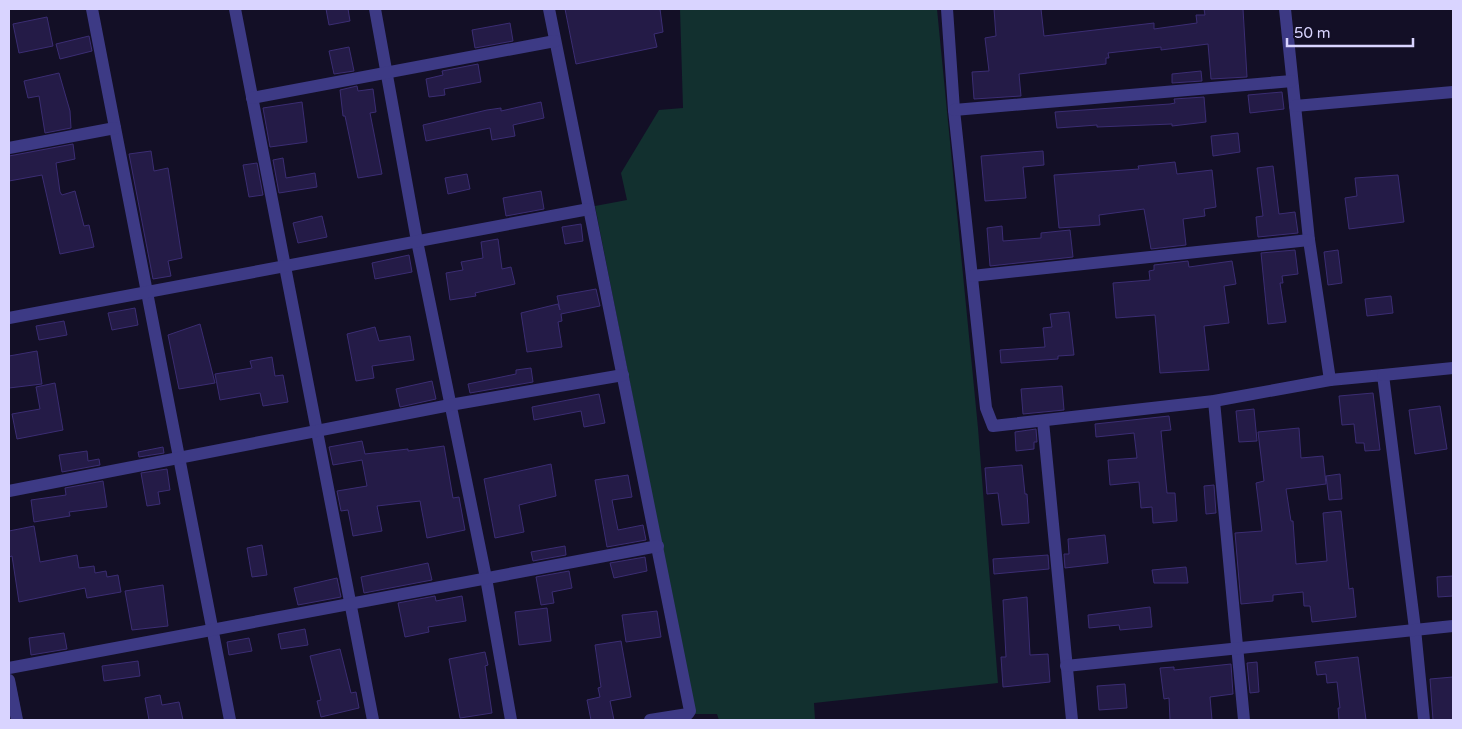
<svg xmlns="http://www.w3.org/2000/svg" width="1462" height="729" viewBox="0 0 1462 729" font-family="'Varela Round',sans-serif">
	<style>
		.green { fill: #12302f }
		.building { fill: #241b47; stroke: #3b2d73 }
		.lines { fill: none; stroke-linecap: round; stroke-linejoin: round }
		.minor { stroke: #3d3a85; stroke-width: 12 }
	</style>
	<rect width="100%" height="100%" fill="#130f26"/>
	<!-- green -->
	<polygon class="green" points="680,9 937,9 978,428 998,683 814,703 815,720 719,720 717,714 695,714 595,206 627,200 621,173 659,110 683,108"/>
	<!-- building -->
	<g class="building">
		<polygon points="326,9 348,9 350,21 329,25"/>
		<polygon points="565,9 660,9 663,32 654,34 657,47 576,64"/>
		<polygon points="994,9 1041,9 1044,36 1154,23 1154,29 1197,23 1196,15 1205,15 1204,9 1243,9 1247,77 1211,79 1208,44 1161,50 1161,47 1108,53 1109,58 1106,58 1106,64 1019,74 1021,96 974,99 972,72 989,71 985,38 996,36"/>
		<polygon points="47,17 53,46 19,53 13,24"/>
		<polygon points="510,23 513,41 475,48 472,30"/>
		<polygon points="89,36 92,51 60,59 56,44"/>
		<polygon points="349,47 354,71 334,74 329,51"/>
		<polygon points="478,64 481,82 444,89 445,95 429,97 426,79 443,75 442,71"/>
		<polygon points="1201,71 1202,81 1172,83 1172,74"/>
		<polygon points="59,73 70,111 71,128 45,133 39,96 28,98 24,81"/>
		<polygon points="357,86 358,91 373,89 376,112 370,113 382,174 358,178 345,116 343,116 340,90"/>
		<polygon points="1282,92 1284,109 1250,113 1248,95"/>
		<polygon points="1204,97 1206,122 1172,126 1172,124 1097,127 1097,125 1057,128 1055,112 1170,104 1175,103 1174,99"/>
		<polygon points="302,102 307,142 270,147 263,108"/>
		<polygon points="541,102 544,118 513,125 515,136 492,140 490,128 426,141 423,125 487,110 501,108 501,111"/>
		<polygon points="1238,133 1240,152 1213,156 1211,136"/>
		<polygon points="73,144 75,159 56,163 60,192 62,195 75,191 84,226 89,225 94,247 60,254 42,175 9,181 9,156"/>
		<polygon points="151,151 154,171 168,168 182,258 168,261 171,276 153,279 129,154"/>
		<polygon points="1043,151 1044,165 1023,167 1026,198 985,201 981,156"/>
		<polygon points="283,158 286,178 315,173 317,187 279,193 273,160"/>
		<polygon points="1175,162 1177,174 1212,170 1216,207 1204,209 1205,216 1183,219 1186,245 1151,249 1144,209 1099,215 1100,225 1059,228 1054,175 1139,169 1138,166"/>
		<polygon points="257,163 263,195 249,197 243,165"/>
		<polygon points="1273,166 1279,214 1295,212 1298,233 1258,237 1256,217 1263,216 1257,168"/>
		<polygon points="467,174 470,189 448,194 445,178"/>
		<polygon points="1398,175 1404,222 1349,229 1345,198 1357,196 1355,178"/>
		<polygon points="541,191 544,209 506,216 503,198"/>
		<polygon points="322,216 327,237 298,243 293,223"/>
		<polygon points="581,224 583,241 565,244 562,227"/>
		<polygon points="1002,226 1003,241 1041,238 1041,233 1070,230 1073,257 990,266 987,228"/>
		<polygon points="498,239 502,269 511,267 515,284 475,293 476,296 450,300 446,273 463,270 461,262 483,258 481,242"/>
		<polygon points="1295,250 1298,274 1282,276 1283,283 1280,283 1286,322 1268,324 1261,253"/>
		<polygon points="1338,250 1342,283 1328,285 1324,252"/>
		<polygon points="409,255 412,272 375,279 372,263"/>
		<polygon points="1188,261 1189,267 1232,261 1236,284 1224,286 1229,323 1204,326 1209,370 1160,373 1155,315 1116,318 1113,283 1150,280 1149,271 1154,270 1154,265"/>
		<polygon points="596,289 600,306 561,314 562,321 558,322 562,347 527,352 521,313 558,304 560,310 557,296"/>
		<polygon points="1391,296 1393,313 1367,316 1365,299"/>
		<polygon points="135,308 138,325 112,330 108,313"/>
		<polygon points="1069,312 1074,355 1058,356 1058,359 1001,363 1000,350 1045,347 1043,328 1052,327 1050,314"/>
		<polygon points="64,321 67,335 39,340 36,326"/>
		<polygon points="200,324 215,383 179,389 168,335"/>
		<polygon points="375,327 379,341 410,336 414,360 372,366 374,378 356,381 347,334"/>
		<polygon points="37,351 42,384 9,388 9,356"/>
		<polygon points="272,357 275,376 283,375 288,402 263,406 260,393 220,400 215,374 252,368 250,361"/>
		<polygon points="531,368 533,382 470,393 468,384 516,374 516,370"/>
		<polygon points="432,381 436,399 400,407 396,389"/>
		<polygon points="55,383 63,430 17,439 12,414 40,409 36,387"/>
		<polygon points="1062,386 1064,410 1023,414 1021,389"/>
		<polygon points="1373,393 1380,450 1365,451 1364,443 1356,443 1354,424 1342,425 1339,396"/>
		<polygon points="599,394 605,423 584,427 581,411 534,420 532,407"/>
		<polygon points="1440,406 1447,449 1415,454 1409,410"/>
		<polygon points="1254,409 1257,441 1239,442 1236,411"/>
		<polygon points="1169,416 1171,430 1161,431 1167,493 1175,493 1177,521 1153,523 1152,507 1141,508 1139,482 1110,485 1108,460 1137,458 1134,433 1096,437 1095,424"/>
		<polygon points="1299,428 1301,458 1323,456 1326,484 1286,489 1291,521 1293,521 1296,564 1327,561 1323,513 1341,511 1349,589 1353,588 1356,617 1312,622 1310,606 1304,606 1303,592 1273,595 1273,601 1241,604 1235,533 1262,531 1256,483 1264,481 1258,432"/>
		<polygon points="1036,429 1037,442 1034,442 1034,449 1016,451 1015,432"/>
		<polygon points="362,441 365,454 408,449 408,451 444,446 453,498 459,497 465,530 427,538 420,501 377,506 382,531 353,536 348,510 341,511 337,491 367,486 362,460 333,465 329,447"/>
		<polygon points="163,447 164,453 139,457 138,452"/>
		<polygon points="87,451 88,461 99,459 100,465 62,472 59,455"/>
		<polygon points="551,464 556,496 519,505 524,532 495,538 484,479"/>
		<polygon points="1022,465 1025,494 1027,494 1029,523 1002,525 998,493 987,494 985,468"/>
		<polygon points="167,469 170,490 158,492 160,504 147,506 141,473"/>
		<polygon points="1340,474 1342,499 1329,500 1326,476"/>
		<polygon points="628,475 632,497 612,500 618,530 643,525 646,540 607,547 595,480"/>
		<polygon points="103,481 107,507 69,512 70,516 34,522 31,500 66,495 65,488"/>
		<polygon points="1214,485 1216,513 1206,514 1204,486"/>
		<polygon points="34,526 40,562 77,555 79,568 94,566 95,573 106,571 107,577 118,575 121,592 87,598 85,588 19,602 12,556 9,557 9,531"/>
		<polygon points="1105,535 1108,563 1065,568 1064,554 1069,554 1068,539"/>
		<polygon points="262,545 267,575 252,577 247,548"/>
		<polygon points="565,546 566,555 533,561 531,552"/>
		<polygon points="1048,555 1049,569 994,574 993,559"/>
		<polygon points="645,557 647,571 614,578 610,563"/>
		<polygon points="428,563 432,580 364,593 361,577"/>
		<polygon points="1186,567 1188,583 1154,583 1152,570"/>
		<polygon points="569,571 572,588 552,592 554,603 541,605 536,577"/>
		<polygon points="1453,576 1453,596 1438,597 1437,577"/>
		<polygon points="337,578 341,597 298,605 294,588"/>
		<polygon points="163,585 168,626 132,630 125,591"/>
		<polygon points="435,596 436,601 462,596 466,621 428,627 429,632 405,637 398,603"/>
		<polygon points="1027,597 1030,655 1048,654 1050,682 1003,687 1001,657 1006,657 1003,600"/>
		<polygon points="1150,607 1152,627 1120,630 1119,625 1089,628 1088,615"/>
		<polygon points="547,608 551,641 519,645 515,612"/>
		<polygon points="657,611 661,637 626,642 622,615"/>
		<polygon points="305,629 308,645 281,649 278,634"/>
		<polygon points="64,633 67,649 31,655 29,638"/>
		<polygon points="249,638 252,651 229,655 227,642"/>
		<polygon points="621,641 631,697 610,701 614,720 591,720 587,700 600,697 598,688 601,687 595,645"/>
		<polygon points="340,649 351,693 356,692 359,708 321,717 317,701 321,700 310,656"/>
		<polygon points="485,652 488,665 485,666 492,713 460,718 449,659"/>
		<polygon points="1358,657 1366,720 1339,720 1338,708 1340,708 1337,682 1327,683 1326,674 1317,675 1315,662"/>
		<polygon points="138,661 140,676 104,681 102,666"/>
		<polygon points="1257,662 1259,692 1250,693 1247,663"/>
		<polygon points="1231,664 1233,694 1210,697 1212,720 1170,720 1169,698 1164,699 1160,668 1174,667 1174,670"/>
		<polygon points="1453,677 1453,720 1433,720 1430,679"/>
		<polygon points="1125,684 1127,708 1099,710 1097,686"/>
		<polygon points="160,695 162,705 179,702 183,720 149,720 145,698"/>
	</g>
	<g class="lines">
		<!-- minor -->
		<g class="minor">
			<polyline points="92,9 230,720"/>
			<polyline points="235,9 373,720"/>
			<polyline points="375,9 417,241 486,578 511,720"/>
			<polyline points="549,9 690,711 688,714 650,720"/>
			<polyline points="947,9 954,110 986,408 993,426 1214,401 1330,380"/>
			<polyline points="1285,9 1309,240 1330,380 1383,375 1415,629 1424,720"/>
			<polyline points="252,98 555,41"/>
			<polyline points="1295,106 1453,92"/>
			<polyline points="954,110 1292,81"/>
			<polyline points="9,148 115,128"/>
			<polyline points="972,276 1309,240"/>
			<polyline points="9,318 589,209"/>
			<polyline points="1383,375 1453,368"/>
			<polyline points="1214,401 1244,720"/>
			<polyline points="1043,421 1072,720"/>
			<polyline points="9,491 450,405 623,375"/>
			<polyline points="1066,666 1453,626"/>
			<polyline points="9,668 658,546"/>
			<polyline points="9,680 17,720"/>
		</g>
	</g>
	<!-- border -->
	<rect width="1462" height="729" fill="none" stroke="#d9d4ff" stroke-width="20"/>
	<!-- scale -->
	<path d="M1287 38v8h126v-8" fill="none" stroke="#d9d4ff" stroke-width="2.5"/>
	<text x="1294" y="38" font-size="15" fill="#d9d4ff" stroke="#130f26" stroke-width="4" paint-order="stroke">50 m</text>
</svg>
